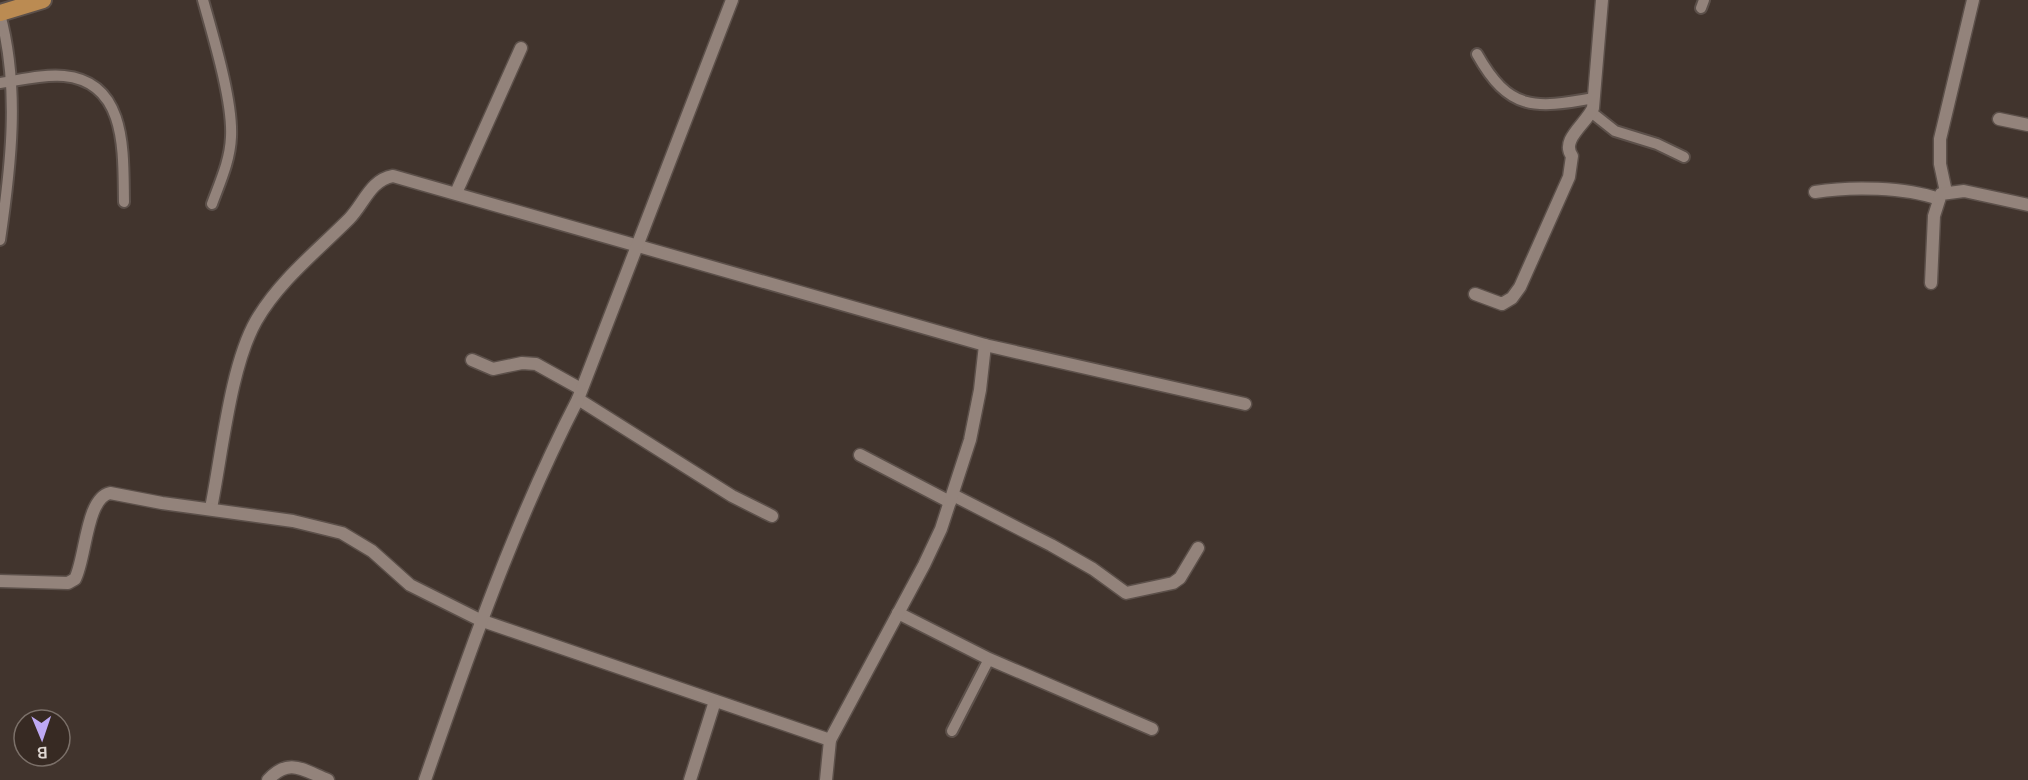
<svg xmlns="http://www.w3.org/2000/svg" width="2028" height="780" viewBox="0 0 2028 780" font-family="Lato,sans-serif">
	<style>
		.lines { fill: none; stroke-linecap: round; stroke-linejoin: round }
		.service-casing { stroke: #5c504a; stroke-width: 14 }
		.minor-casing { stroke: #5c504a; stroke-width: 15 }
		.trunk-casing { stroke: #5c504a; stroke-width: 20 }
		.service { stroke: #93837b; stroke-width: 10 }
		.minor { stroke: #93837b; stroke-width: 12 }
		.trunk { stroke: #bb8b52; stroke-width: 16 }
	</style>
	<rect width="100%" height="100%" fill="#41342d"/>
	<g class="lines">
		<defs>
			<g id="service">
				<path d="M203,0C213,36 233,101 231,137C230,161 220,182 212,204"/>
				<polyline points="1701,8 1704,0"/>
				<path d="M0,14C20,87 11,166 0,240"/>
				<path d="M1477,54C1509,111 1534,109 1594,98"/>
				<path d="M0,83C20,80 44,74 64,76C128,82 123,154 124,202"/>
				<polyline points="1591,112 1615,131 1657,144 1684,157"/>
				<polyline points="952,731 989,659"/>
			</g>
			<g id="minor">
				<polyline points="1999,119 2028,125"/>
				<path d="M1815,192C1851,186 1905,187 1939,199"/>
				<polyline points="1946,192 1940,164 1940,139 1973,0"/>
				<polyline points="456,193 521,48"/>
				<polyline points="1931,283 1934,216 1941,194 1964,191 2028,205"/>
				<path d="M1475,294L1502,304L1512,298L1520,287L1569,177L1572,156C1560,140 1586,124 1593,108L1602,0"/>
				<polyline points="472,360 493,369 522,363 536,364 581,389"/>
				<polyline points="578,399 732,496 772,516"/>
				<polyline points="860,455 950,502"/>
				<polyline points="953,495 1051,545 1093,569 1126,593 1173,583 1180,578 1198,548"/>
				<path d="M211,508C222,454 230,367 256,321C279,281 316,252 349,219C364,204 370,180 393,176L985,345L1245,404"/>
				<path d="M0,581L68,583L75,579C86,558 86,498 110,493L162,503L293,521L342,533L372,551L410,585L480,620L830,740"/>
				<polyline points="898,613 989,659 1152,729"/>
				<path d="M268,780C289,757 303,770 328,780"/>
				<path d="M425,780C470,650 515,521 578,399L732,0"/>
				<polyline points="690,780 715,701"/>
				<polyline points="826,780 830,740 924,565 941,529 970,440 980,390 985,345"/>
			</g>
			<polyline id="trunk" points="0,13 43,0"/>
		</defs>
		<!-- service casing -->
		<use href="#service" class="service-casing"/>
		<!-- minor casing -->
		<use href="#minor" class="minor-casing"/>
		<!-- trunk casing -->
		<use href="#trunk" class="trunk-casing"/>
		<!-- service -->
		<use href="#service" class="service"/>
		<!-- minor -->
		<use href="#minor" class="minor"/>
		<!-- trunk -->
		<use href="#trunk" class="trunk"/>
	</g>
	<!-- north arrow -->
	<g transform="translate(42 738) rotate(178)"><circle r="28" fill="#372a23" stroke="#7b7069" stroke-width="1.5"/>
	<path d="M0-4.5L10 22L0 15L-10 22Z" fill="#bea9f4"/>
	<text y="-9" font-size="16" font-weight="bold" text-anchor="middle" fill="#e0d8d3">B</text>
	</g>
</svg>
